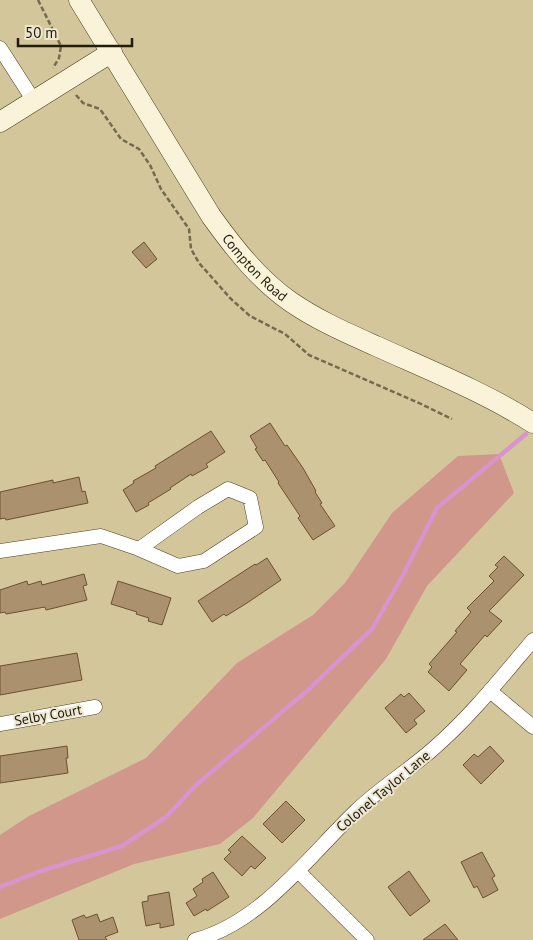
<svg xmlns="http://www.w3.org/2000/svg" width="533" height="940" viewBox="0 0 533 940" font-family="'PT Sans',sans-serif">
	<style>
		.green { fill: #d1978a }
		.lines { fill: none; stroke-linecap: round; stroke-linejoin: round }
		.stream { stroke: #d993cd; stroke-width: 4.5 }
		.building { fill: #ac916e; stroke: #6a5130 }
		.street-casing { stroke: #4d421b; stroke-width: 15 }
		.secondary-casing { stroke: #4d421b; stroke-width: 21 }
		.path { stroke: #736b4e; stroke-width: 2.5; stroke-dasharray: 5 2.5; stroke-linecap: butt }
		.street { stroke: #fff; stroke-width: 14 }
		.secondary { stroke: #faf3d9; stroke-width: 20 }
		.labels { text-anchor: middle; stroke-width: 4; stroke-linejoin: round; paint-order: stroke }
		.street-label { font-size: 14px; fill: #211c0c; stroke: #ede6d1 }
	</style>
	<rect width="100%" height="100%" fill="#d3c69b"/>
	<!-- green -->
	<polygon class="green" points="499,454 514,493 427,586 386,659 253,818 220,844 134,864 0,919 0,835 29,816 146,758 237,663 313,615 345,583 392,513 458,456"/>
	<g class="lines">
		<!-- stream -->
		<polyline class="stream" points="0,887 41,871 122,846 166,817 196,785 308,690 372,629 402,577 437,508 526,434"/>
	</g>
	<!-- building -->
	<g class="building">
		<polygon points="144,242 157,259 146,268 132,252"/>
		<polygon points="270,423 285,446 287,445 303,468 316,491 315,492 322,503 320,504 335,526 313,540 298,518 300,516 278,483 279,482 265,460 263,461 255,449 257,448 250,436"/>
		<polygon points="211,431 225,452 206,464 208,467 192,476 191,474 170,488 171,489 148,503 149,505 136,512 123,490 134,483 133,481 156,468 155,466"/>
		<polygon points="79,477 82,492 85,491 88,503 6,520 5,518 0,519 0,492 53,480 53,483"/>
		<polygon points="504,556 524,575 489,611 502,621 487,637 485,635 460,664 467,670 449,691 428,672 432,667 429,664 457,632 455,631 471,612 467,608 494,581 489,576 498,567 495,565"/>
		<polygon points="267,558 281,580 247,603 226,616 224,614 212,622 198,601 255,564 256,565"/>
		<polygon points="84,574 87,585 83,586 87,600 46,610 45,607 6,614 5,612 0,613 0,590 27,581 28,585 41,581 42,585"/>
		<polygon points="118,581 171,598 162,625 148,621 149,618 136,614 137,612 111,604"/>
		<polygon points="77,653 82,680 0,695 0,666"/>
		<polygon points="409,693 425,711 414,720 417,724 406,733 385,708 401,694 404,697"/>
		<polygon points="67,746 68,758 66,758 68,773 0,783 0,756"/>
		<polygon points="490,746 504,761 481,784 463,765 474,754 478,757"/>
		<polygon points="286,801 305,820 282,843 263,824"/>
		<polygon points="242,836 266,858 255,869 251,866 242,876 224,859 231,852 228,850"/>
		<polygon points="482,852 495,876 492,878 498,890 483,898 477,886 474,888 461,862"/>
		<polygon points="409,871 430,901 410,916 388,887"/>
		<polygon points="213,872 229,897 207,911 206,909 194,916 186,903 197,896 193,889 203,882 202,879"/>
		<polygon points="169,892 174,925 160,928 160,923 146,926 142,902 148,901 148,896"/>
		<polygon points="97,914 100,922 113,917 118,932 105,937 107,940 79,940 72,920 84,915 86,918"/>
		<polygon points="445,924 458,940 423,940"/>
	</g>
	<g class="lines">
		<defs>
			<g id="street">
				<polyline points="0,48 34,101"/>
				<polyline points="0,551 101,536 139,549 178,566 204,561 256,527 250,498 228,489 198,507 139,549"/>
				<polyline points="490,691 533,727"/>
				<polyline points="0,724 95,707"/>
				<polyline points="298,871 367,940"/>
				<path d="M195,940C261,923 309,856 356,811C380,788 408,771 433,749C470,717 501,678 533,640"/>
			</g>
			<g id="secondary">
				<path id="s1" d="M79,0L211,216C234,248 259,280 291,302C317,320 347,333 376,346C429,370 484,392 533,423"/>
				<polyline points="0,122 112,52"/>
			</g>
		</defs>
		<!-- street casing -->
		<use href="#street" class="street-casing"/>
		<!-- secondary casing -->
		<use href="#secondary" class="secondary-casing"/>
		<!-- path -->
		<g class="path">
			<polyline points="38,0 61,46 59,58 53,68"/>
			<polyline points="76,95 83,103 100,109 121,139 139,149 150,165 161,189 189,229 191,249 199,263 231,299 250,316 285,334 309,355 419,403 452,419"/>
		</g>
		<!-- street -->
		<use href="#street" class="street"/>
		<!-- secondary -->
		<use href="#secondary" class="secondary"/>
	</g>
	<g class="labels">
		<!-- street labels -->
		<g class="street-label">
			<text dy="5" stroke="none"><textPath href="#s1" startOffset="321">Compton Road</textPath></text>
			<text transform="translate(48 715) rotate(-10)" y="5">Selby Court</text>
			<text transform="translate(383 791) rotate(-40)" y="5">Colonel Taylor Lane</text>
		</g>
	</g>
	<!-- scale -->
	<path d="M18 38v8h114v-8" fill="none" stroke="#211c0c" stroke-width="2.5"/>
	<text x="25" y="38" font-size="15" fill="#211c0c" stroke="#ede6d1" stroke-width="4" paint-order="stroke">50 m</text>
</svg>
